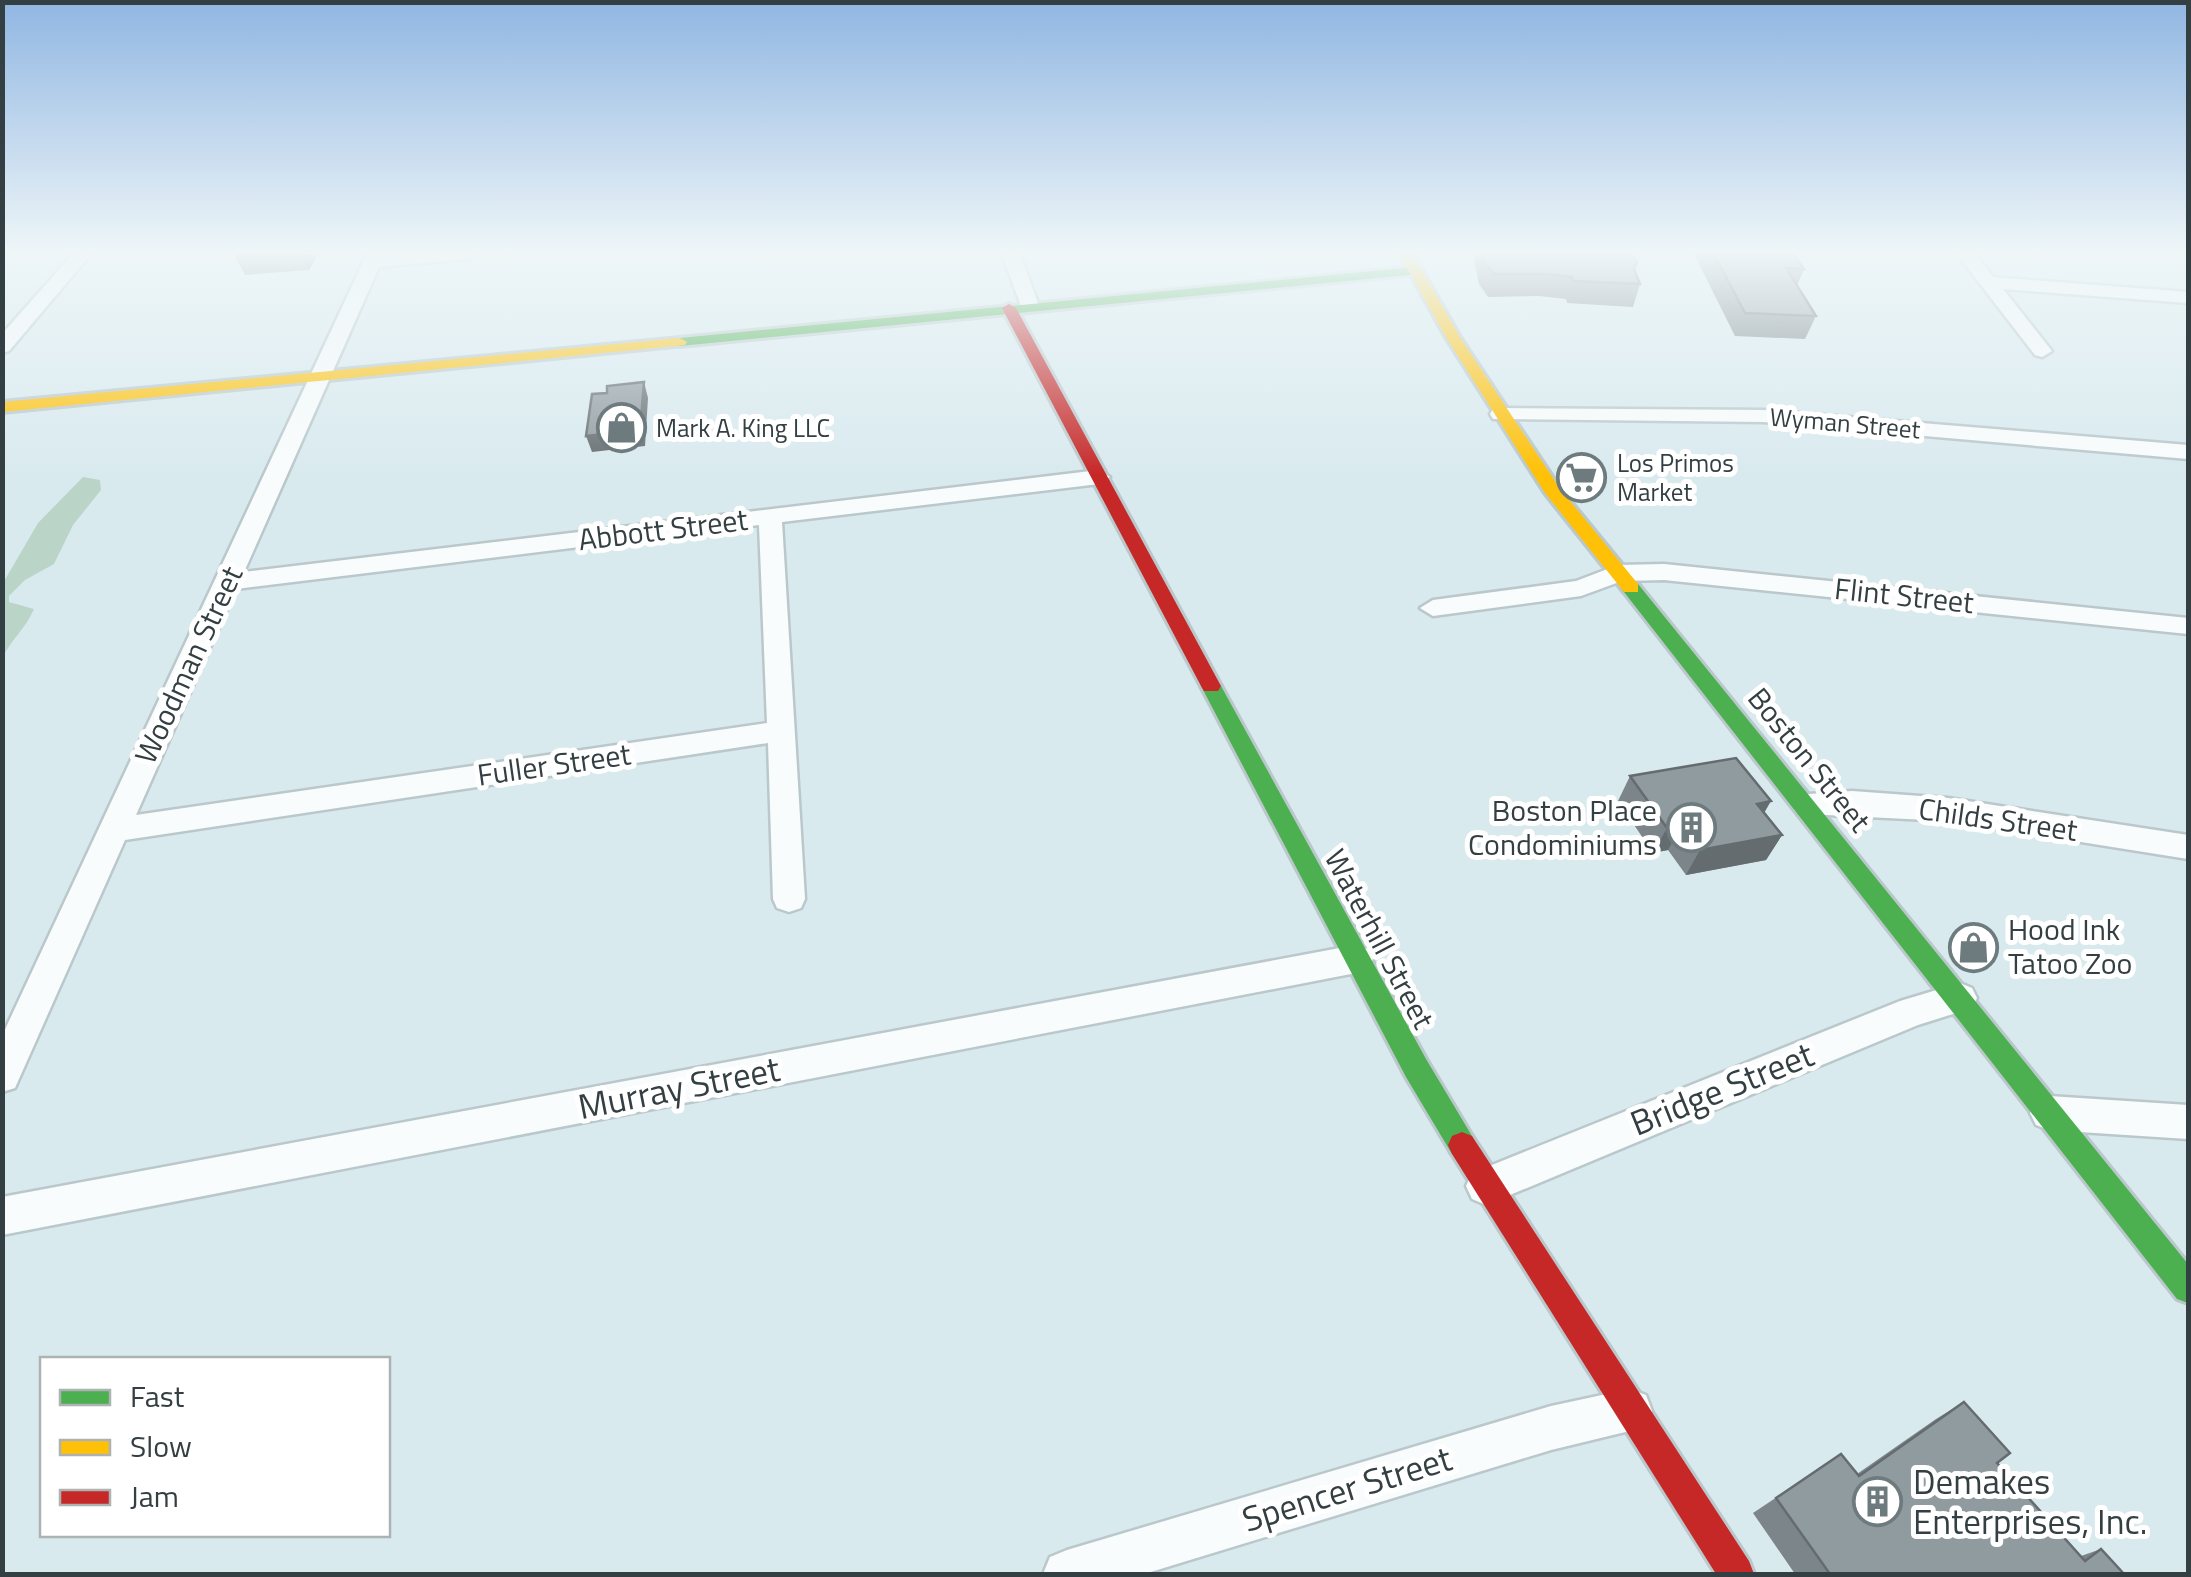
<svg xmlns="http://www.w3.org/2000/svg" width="2191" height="1577" viewBox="0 0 2191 1577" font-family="'Titillium Web',sans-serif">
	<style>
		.green { fill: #bbd4c8 }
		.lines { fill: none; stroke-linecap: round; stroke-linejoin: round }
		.street-casing { stroke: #bac8cb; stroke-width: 5 }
		.fast-casing { stroke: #bac8cb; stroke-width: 6 }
		.slow-casing { stroke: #bac8cb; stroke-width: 6 }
		.jam-casing { stroke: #bac8cb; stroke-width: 6 }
		.street { fill: #f9fcfd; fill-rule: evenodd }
		.fast { fill: #4caf50; fill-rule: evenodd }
		.slow { fill: #ffc107; fill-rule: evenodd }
		.jam { fill: #c62828; fill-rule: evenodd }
		.wall { fill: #7c858a }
		.shaded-wall { fill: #656c70 }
		.building { fill: #909ba0; stroke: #656c70; stroke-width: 2.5 }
		.labels { text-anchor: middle; stroke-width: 10; stroke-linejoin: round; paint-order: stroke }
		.far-street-label { font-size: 25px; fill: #333f42; stroke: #fff }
		.far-poi-label { font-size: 25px; fill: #333f42; stroke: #fff; text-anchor: start }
		.street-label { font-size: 30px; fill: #333f42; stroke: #fff }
		.poi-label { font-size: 30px; fill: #333f42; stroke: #fff; text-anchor: end }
		.near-street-label { font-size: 35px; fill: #333f42; stroke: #fff }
		.near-poi-label { font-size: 35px; fill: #333f42; stroke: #fff; text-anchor: start }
	</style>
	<rect width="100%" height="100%" fill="#d9eaef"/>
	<!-- green -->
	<path class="green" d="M83,477L100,480L101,490L73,525L54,564L25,580L9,596V602L34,609C26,628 11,640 3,657V583L38,523Z"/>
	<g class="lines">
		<defs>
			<g id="street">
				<polygon points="73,254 91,254 9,351 2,353 2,334"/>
				<path d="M367,254H477L468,259L379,267L244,572L1099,470L1110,477L1099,484L782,522L805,899L801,908L789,912L777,908L773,899L768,743L125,840L15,1088L2,1092V1036ZM759,525L767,723L136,815L236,589Z"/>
				<polygon points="1002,254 1020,254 1039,306 1037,310 1030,312 1021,306"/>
				<polygon points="1957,254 1975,254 1993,277 2188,292 2188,303 2003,289 2052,351 2042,357 2035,355"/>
				<polygon points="1501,408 1764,410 2188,445 2188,459 1764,422 1493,419 1490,414 1493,409"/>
				<polygon points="1664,564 2188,618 2188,634 1664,580 1622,581 1581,596 1433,616 1420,608 1433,600 1576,581 1618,565"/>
				<polygon points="1852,791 1948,798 2188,835 2188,859 1948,821 1806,814 1795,811 1791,803 1795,795"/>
				<polygon points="1356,945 1368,949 1373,959 1368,969 1356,973 2,1235 2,1197"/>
				<polygon points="1960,983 1972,988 1977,998 1972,1008 1918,1025 1486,1205 1472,1199 1466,1186 1472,1173 1900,1001"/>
				<polygon points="2049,1096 2188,1105 2188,1139 2049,1130 2036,1125 2030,1113 2036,1101"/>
				<polygon points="1630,1389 1646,1395 1652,1411 1646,1427 1551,1450 1144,1574 1043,1574 1050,1557 1067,1550 1551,1406"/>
			</g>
			<g id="fast">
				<polygon points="1414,267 1421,271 1419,274 680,346 673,342 680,338"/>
				<polygon points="1631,582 1638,584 2188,1264 2188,1303 2177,1299 1624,592 1621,588"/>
				<polygon points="1211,679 1221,686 1426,1059 1472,1136 1476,1145 1472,1154 1462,1158 1452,1154 1406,1077 1201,686"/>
			</g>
			<g id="slow">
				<polygon points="1399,254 1413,254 1461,339 1561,490 1638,584 1638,592 1624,592 1545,493 1447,339"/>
				<polygon points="680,338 687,342 685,345 2,412 2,402"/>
			</g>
			<g id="jam">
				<polygon points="1009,304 1016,308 1221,686 1218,691 1204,691 1201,686 1002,308"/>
				<polygon points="1462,1132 1472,1136 1749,1561 1754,1574 1716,1574 1452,1154 1448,1145 1452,1136"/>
			</g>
		</defs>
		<!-- street casing -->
		<use href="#street" class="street-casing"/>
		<!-- fast casing -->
		<use href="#fast" class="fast-casing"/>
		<!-- slow casing -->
		<use href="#slow" class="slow-casing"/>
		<!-- jam casing -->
		<use href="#jam" class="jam-casing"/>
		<!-- street -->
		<use href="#street" class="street"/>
		<!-- fast -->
		<use href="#fast" class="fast"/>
		<!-- slow -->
		<use href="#slow" class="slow"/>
		<!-- jam -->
		<use href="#jam" class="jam"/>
	</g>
	<!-- wall -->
	<g class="wall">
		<polygon points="234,254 318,254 309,270 245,275"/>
		<polygon points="1475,254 1631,254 1635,270 1640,284 1633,307 1567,303 1566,299 1539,296 1488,297 1479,284 1474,260"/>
		<polygon points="1694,254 1794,254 1804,269 1797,286 1816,316 1805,339 1735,336"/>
		<polygon points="1630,776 1764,813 1782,835 1766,860 1686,875 1668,850 1653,853 1618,801"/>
		<polygon points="1964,1402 1997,1463 2081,1556 2101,1549 2124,1574 1795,1574 1753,1513 1841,1454 1857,1474 1936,1419"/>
	</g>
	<!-- shaded-wall -->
	<g class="shaded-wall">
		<polygon points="302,254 318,254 309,270"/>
		<polygon points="644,382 648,398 645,446 592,452 586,436"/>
		<polygon points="1771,801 1756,827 1757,804"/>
		<polygon points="1682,825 1668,850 1653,853 1667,828"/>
		<polygon points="1782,835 1766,860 1686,875 1700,850"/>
	</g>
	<!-- building -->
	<g class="building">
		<polygon points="1483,254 1631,254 1637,262 1634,269 1640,284 1574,281 1572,277 1545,274 1494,274 1484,262"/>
		<polygon points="1714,254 1794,254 1804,269 1786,268 1816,316 1745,313"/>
		<polygon points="644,382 640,430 586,436 592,394 607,393 607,386"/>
		<polygon points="1736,758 1771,801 1757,804 1782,835 1700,850 1682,825 1667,828 1630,776"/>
		<polygon points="1964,1402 2010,1453 1997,1463 2085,1561 2101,1549 2124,1574 1830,1574 1776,1498 1841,1454 1859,1476"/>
	</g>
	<!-- sky -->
	<linearGradient id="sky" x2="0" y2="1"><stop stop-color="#90b6e2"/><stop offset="0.53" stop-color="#eef6f8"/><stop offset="1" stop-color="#eef6f8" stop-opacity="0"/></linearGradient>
	<rect width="2191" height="475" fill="url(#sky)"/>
	<!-- icons -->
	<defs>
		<symbol id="shop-ring" viewBox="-11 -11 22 22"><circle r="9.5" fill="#fff" stroke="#6d7b7f" stroke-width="1.5"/><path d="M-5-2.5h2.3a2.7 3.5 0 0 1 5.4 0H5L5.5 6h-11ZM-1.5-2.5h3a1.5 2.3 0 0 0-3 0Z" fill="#6d7b7f"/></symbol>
		<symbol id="supermarket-ring" viewBox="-11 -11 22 22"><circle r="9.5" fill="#fff" stroke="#6d7b7f" stroke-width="1.5"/><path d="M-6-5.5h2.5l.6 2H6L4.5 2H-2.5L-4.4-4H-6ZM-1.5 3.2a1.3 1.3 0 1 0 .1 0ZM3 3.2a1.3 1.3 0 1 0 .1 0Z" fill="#6d7b7f"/></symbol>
		<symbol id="building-ring" viewBox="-11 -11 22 22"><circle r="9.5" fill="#fff" stroke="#6d7b7f" stroke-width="1.5"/><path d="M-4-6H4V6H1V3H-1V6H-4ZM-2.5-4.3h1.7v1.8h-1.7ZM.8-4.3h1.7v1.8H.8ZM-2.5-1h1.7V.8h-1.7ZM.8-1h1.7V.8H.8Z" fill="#6d7b7f"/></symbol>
	</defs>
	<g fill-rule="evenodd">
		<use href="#shop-ring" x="594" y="400" width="55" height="55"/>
		<use href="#supermarket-ring" x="1554" y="450" width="55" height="55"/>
		<use href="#building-ring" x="1664" y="800" width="55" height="55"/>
		<use href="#shop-ring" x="1946" y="920" width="55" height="55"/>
		<use href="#building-ring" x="1850" y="1474" width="55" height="55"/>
	</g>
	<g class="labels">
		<!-- far-street labels -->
		<g class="far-street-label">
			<text transform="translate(1845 423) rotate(5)" y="9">Wyman Street</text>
		</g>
		<!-- far-poi labels -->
		<g class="far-poi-label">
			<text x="656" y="437">Mark A. King LLC</text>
			<text x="1617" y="472">Los Primos<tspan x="1617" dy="29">Market</tspan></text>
		</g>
		<!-- street labels -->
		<g class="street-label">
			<text transform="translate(663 530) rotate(-7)" y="10">Abbott Street</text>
			<text transform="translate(1904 596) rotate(6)" y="10">Flint Street</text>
			<text transform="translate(189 665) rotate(-65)" y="10">Woodman Street</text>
			<text transform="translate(1809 760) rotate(51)" y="10">Boston Street</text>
			<text transform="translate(554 765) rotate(-8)" y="10">Fuller Street</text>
			<text transform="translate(1998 820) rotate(8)" y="10">Childs Street</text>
			<text transform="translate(1379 939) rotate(62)" y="10">Waterhill Street</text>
		</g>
		<!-- poi labels -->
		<g class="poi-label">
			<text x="1657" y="821">Boston Place<tspan x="1657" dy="34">Condominiums</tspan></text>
			<text x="2008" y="940" text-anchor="start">Hood Ink<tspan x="2008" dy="34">Tatoo Zoo</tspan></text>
		</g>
		<!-- near-street labels -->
		<g class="near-street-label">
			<text transform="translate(679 1088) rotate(-11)" y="12">Murray Street</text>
			<text transform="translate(1722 1089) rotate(-22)" y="12">Bridge Street</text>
			<text transform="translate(1347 1489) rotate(-17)" y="12">Spencer Street</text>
		</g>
		<!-- near-poi labels -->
		<g class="near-poi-label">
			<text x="1913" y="1494">Demakes<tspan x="1913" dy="40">Enterprises, Inc.</tspan></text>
		</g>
	</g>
	<!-- border -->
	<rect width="2191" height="1577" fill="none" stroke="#333f42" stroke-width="10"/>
	<!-- legend -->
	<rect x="40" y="1357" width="350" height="180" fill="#ffffff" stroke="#adb2b3" stroke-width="2.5"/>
	<rect x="60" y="1390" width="50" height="15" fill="#4caf50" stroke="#adb2b3" stroke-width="2.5"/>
	<text x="130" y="1407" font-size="30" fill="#333f42">Fast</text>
	<rect x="60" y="1440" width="50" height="15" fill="#ffc107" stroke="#adb2b3" stroke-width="2.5"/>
	<text x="130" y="1457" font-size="30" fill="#333f42">Slow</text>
	<rect x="60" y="1490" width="50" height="15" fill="#c62828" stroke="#adb2b3" stroke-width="2.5"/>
	<text x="130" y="1507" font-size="30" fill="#333f42">Jam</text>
</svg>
